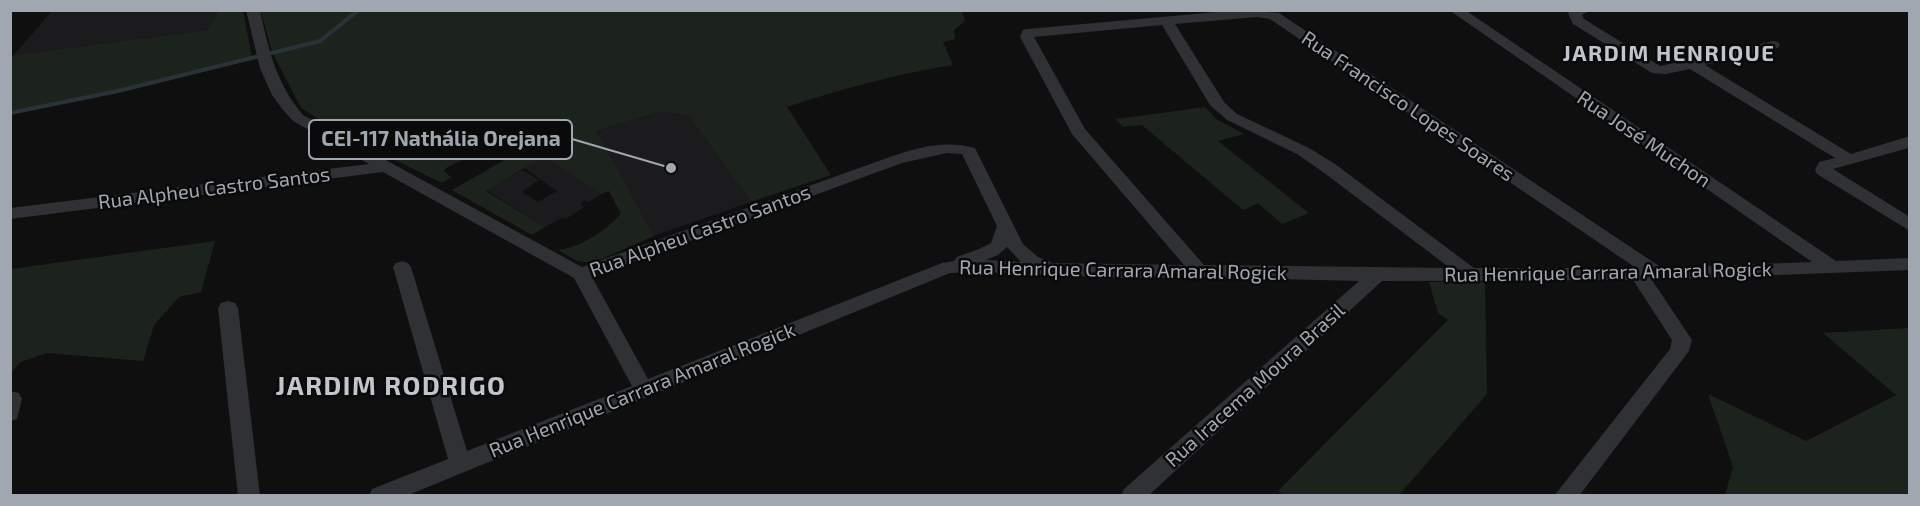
<svg xmlns="http://www.w3.org/2000/svg" width="1920" height="506" viewBox="0 0 1920 506" font-family="'Exo 2',sans-serif">
	<style>
		.built { fill: #1b1b1d }
		.green { fill: #1c231c }
		.lines { fill: none; stroke-linecap: round; stroke-linejoin: round }
		.stream { stroke: #293238; stroke-width: 4 }
		.minor { fill: #303135; fill-rule: evenodd }
		.labels { text-anchor: middle; stroke-width: 5; stroke-linejoin: round; paint-order: stroke }
		.street-label { font-size: 20px; fill: #a1a7b1; stroke: #0a0a0b }
		.far-district-label { font-size: 22px; font-weight: bold; letter-spacing: 1.5px; fill: #c1c5cd; stroke: #0a0a0b }
		.district-label { font-size: 26px; font-weight: bold; letter-spacing: 1.5px; fill: #c1c5cd; stroke: #0a0a0b }
		.leader { fill: none; stroke: #a1a7b1; stroke-width: 2 }
		.callout-dot { fill: #a1a7b1; stroke: #0a0a0b; stroke-width: 2 }
		.callout { fill: #0a0a0b; stroke: #a1a7b1; stroke-width: 2 }
		.callout-label { font-size: 21px; text-anchor: middle; font-weight: bold; fill: #a1a7b1 }
	</style>
	<rect width="100%" height="100%" fill="#0f0f10"/>
	<!-- built -->
	<g class="built">
		<polygon points="52,11 220,11 207,30 14,55"/>
		<polygon points="660,112 689,116 751,202 654,236 597,134 605,128"/>
		<polygon points="536,149 601,194 589,202 585,200 580,204 584,207 566,219 562,218 545,227 486,190 522,170 539,180 522,192 538,202 557,191 524,168 538,159 529,153"/>
	</g>
	<!-- green -->
	<g class="green">
		<polygon points="220,10 243,11 252,57 118,91 11,113 11,58 14,55 207,30"/>
		<path d="M962,11L965,21L954,30L955,39L943,42L953,65C896,74 841,89 787,107L831,175L751,202L689,116L660,112L605,128L597,133L654,236L592,263L577,261L558,250C584,246 603,232 621,214L609,191L601,194L536,150L530,153L539,159L486,191L545,227L532,235L452,190L532,144L513,134L446,168L444,171L451,177L442,183L346,136L301,108L272,52L261,11Z"/>
		<polygon points="1205,107 1216,119 1244,134 1218,141 1309,213 1282,224 1258,203 1243,210 1142,125 1123,127 1116,119"/>
		<polygon points="215,241 201,292 179,297 154,325 143,361 47,353 20,362 11,373 11,269"/>
		<polygon points="1429,282 1485,282 1487,394 1399,495 1285,496 1278,491 1448,320 1438,313"/>
		<polygon points="1909,328 1909,495 1725,495 1733,467 1708,394 1806,441 1896,395 1823,333"/>
	</g>
	<g class="lines">
		<!-- stream -->
		<polyline class="stream" points="10,113 118,91 320,41 359,10"/>
		<!-- minor -->
		<g class="minor">
			<path d="M246,10H260C268,49 277,85 303,115L582,267L890,157C919,147 945,140 975,148L1023,244L1038,257L1053,263L1184,265L1072,134L1020,37L1023,30L1028,29L1239,10L1279,13L1662,268L1812,262L1449,10H1465L1836,261L1910,258V270L1652,280L1692,340L1689,351L1579,496H1554L1670,349L1672,340L1633,280L1382,281L1148,496H1121L1124,489L1359,281L1199,277L1122,278L981,272L950,273L406,496H369L372,489L448,459L393,267L396,263L402,261L408,263L411,267L467,451L632,386L574,278L383,172L10,219V208L369,164L293,121L283,110L272,95L260,68ZM1257,17L1270,19L1636,268H1474L1335,164L1309,148L1237,114L1224,102L1175,24ZM1162,25L1210,105L1227,120L1297,154L1323,172L1450,268L1204,265L1085,129L1034,37ZM947,153L962,154L997,226L991,243L979,249L957,257L954,261L942,263L648,379L592,277L902,163ZM1007,247L1021,262L986,260L998,255Z"/>
			<polygon points="1570,10 1590,10 1582,15 1584,19 1660,66 1773,41 1778,42 1780,45 1778,48 1705,65 1851,154 1910,136 1910,147 1905,149 1833,169 1910,217 1910,231 1817,174 1815,170 1819,162 1835,158 1690,69 1666,74 1652,73 1573,24 1568,13"/>
			<polygon points="228,301 235,303 238,308 260,496 238,496 218,308 221,303"/>
			<polygon points="10,391 19,393 22,399 17,419 10,421"/>
		</g>
	</g>
	<g class="labels">
		<!-- street labels -->
		<g class="street-label">
			<text transform="translate(1408 106) rotate(34)" y="7">Rua Francisco Lopes Soares</text>
			<text transform="translate(1644 139) rotate(34)" y="7">Rua José Muchon</text>
			<text transform="translate(214 188) rotate(-7)" y="7">Rua Alpheu Castro Santos</text>
			<text transform="translate(700 231) rotate(-20)" y="7">Rua Alpheu Castro Santos</text>
			<text transform="translate(1123 270) rotate(1)" y="7">Rua Henrique Carrara Amaral Rogick</text>
			<text transform="translate(1608 272) rotate(-1)" y="7">Rua Henrique Carrara Amaral Rogick</text>
			<text transform="translate(1255 385) rotate(-42)" y="7">Rua Iracema Moura Brasil</text>
			<text transform="translate(642 390) rotate(-22)" y="7">Rua Henrique Carrara Amaral Rogick</text>
		</g>
		<!-- far-district labels -->
		<g class="far-district-label">
			<text x="1669" y="61">JARDIM HENRIQUE</text>
		</g>
		<!-- district labels -->
		<g class="district-label">
			<text x="391" y="395">JARDIM RODRIGO</text>
		</g>
	</g>
	<!-- callouts -->
	<path class="leader" d="M671 168L572 139"/>
	<circle class="callout-dot" cx="671" cy="168" r="6"/>
	<rect class="callout" x="309" y="120" width="263" height="39" rx="6"/>
	<g class="callout-label">
		<text x="441" y="146">CEI-117 Nathália Orejana</text>
	</g>
	<!-- border -->
	<rect width="1920" height="506" fill="none" stroke="#a1a7b1" stroke-width="24"/>
</svg>
